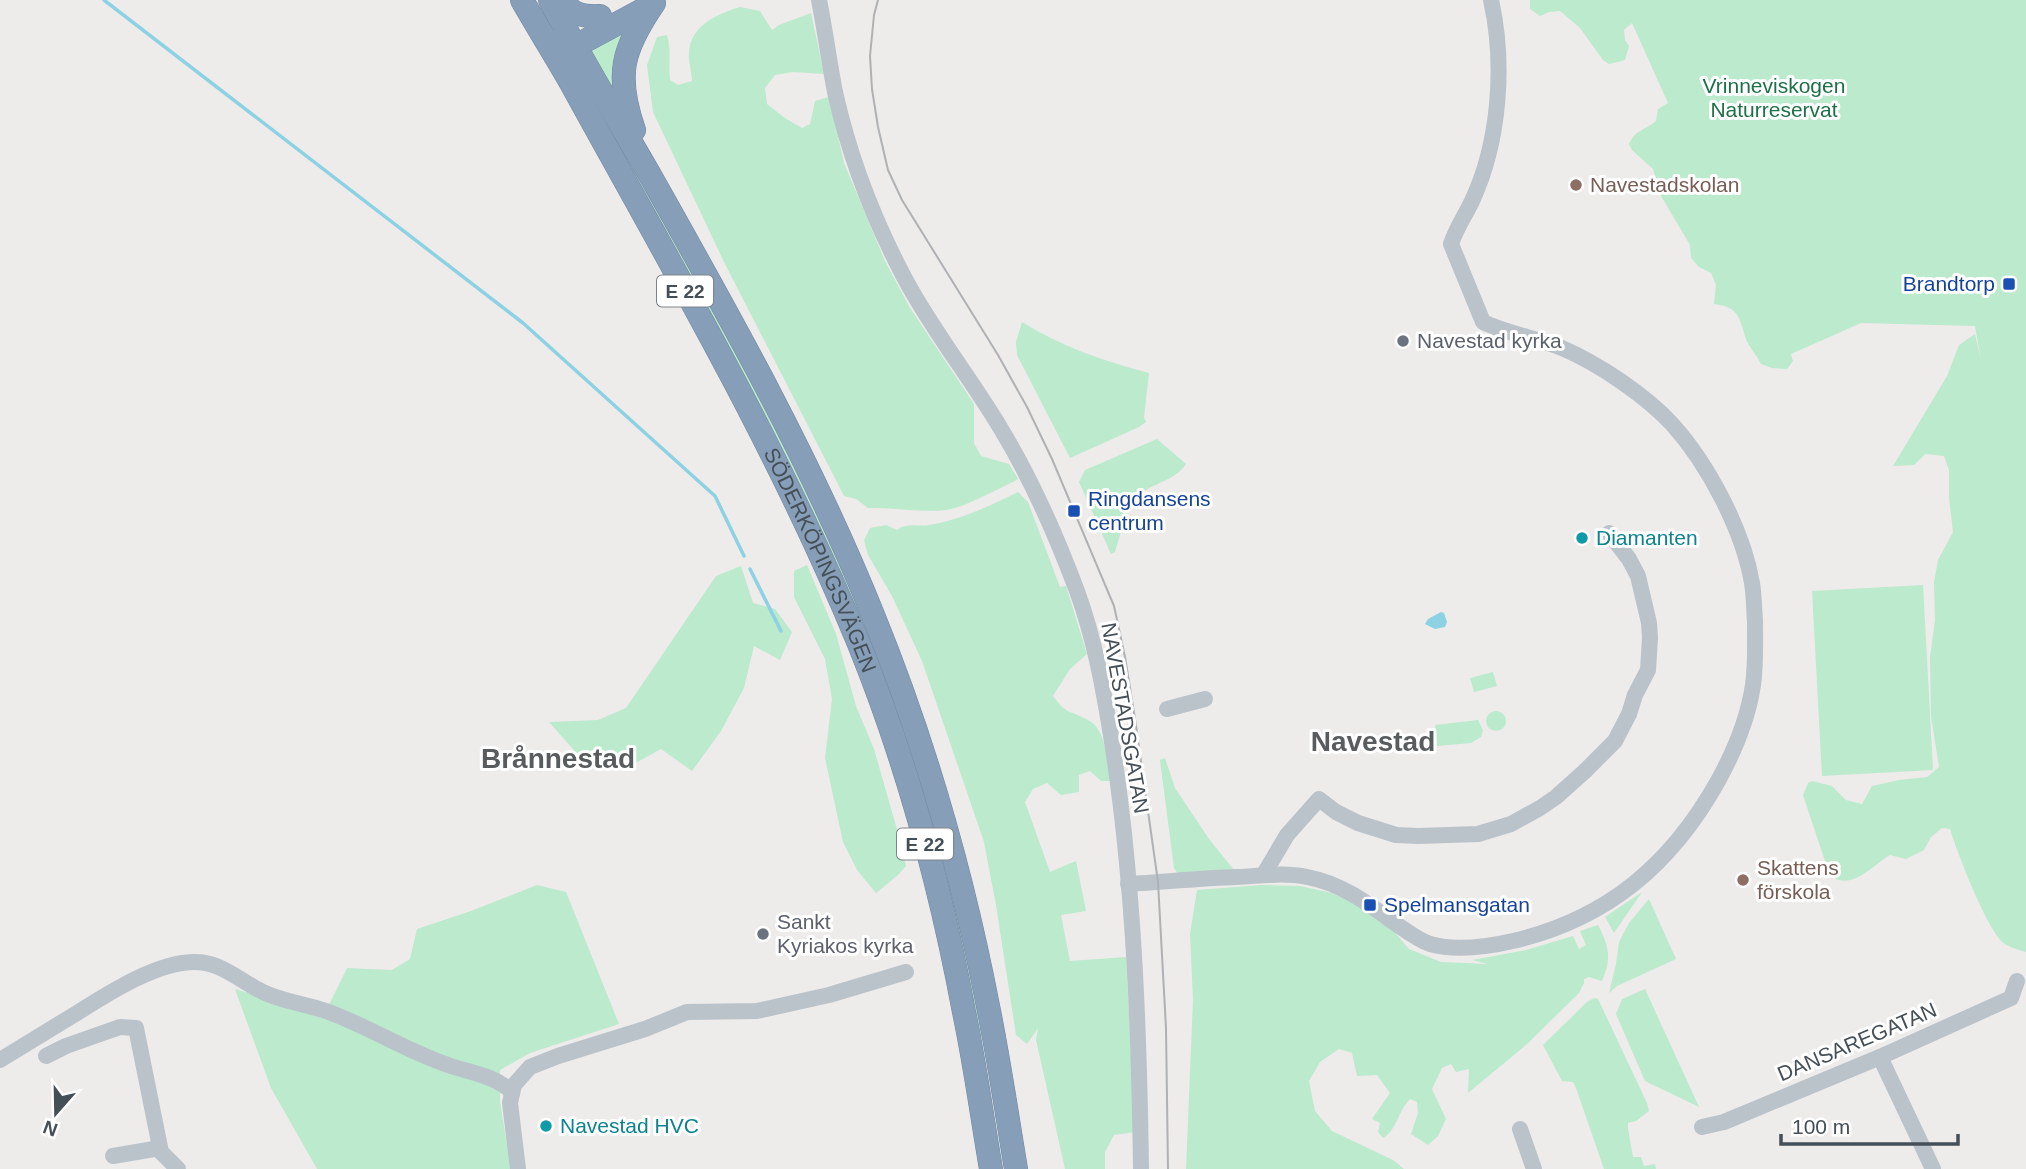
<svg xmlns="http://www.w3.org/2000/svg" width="2026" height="1169" viewBox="0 0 2026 1169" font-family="Arial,sans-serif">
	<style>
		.green { fill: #bbeacd }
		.water { fill: #8cd2e3 }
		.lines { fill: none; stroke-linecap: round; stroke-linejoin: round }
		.stream { stroke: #8cd2e3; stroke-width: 3.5 }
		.highway-casing { stroke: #7189a3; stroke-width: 24 }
		.minor { stroke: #bac3ca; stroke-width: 16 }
		.highway { stroke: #869eb7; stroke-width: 23 }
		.tram { stroke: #aeb1b5; stroke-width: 2 }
		.education-dot { fill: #8d6e63; stroke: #fff; stroke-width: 2.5 }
		.transit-dot { fill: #1a4fb4; stroke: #fff; stroke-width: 2.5 }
		.worship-dot { fill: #6b7280; stroke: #fff; stroke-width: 2.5 }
		.culture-dot { fill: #0f9aa8; stroke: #fff; stroke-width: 2.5 }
		.labels { text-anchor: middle; stroke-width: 6; stroke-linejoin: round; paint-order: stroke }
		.shield { fill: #fff; stroke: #7d8489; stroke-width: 2 }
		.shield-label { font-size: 19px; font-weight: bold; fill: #454f57 }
		.park-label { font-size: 21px; fill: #1d7147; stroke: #fff }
		.education-label { font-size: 21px; fill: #785e54; stroke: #fff; text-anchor: start }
		.transit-label { font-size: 21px; fill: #164399; stroke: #fff; text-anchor: start }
		.worship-label { font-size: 21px; fill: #5b616d; stroke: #fff; text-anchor: start }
		.culture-label { font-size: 21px; fill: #0d838f; stroke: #fff; text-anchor: start }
		.street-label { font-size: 21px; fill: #454f57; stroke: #fff }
		.district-label { font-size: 28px; font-weight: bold; fill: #595c5f; stroke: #fff }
	</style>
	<rect width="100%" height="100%" fill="#eeebeb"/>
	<!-- green -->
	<g class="green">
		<path d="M1530,0H2026V952C2019,950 2011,948 2005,944C1988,933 1957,852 1950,829L1942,828L1931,837L1924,850L1906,859L1890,855C1876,863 1857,885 1839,880C1835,879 1833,876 1829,873L1803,795L1808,783L1812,781L1832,786L1846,800L1862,804L1872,786L1899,780L1927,777L1939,767L1931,716L1930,657L1935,620L1934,582L1938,560L1953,532L1949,498V470L1944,456L1925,454L1914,465L1893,466L1947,376L1959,345L1975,334L1981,360L1975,326L1861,323L1791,354L1793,361L1787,369L1772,368L1761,364C1757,355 1748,346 1746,339C1739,317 1739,307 1714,304L1716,285L1711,273L1699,267L1691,258L1690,245L1661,196L1653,169L1632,150L1629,144C1636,129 1644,131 1656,121L1658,109L1668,103L1632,23L1624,30L1625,40L1629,46L1625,60L1609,64L1603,60L1580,28L1560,11L1549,12L1540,16L1530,9Z"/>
		<path d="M740,7L760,11L772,30L779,25L811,13L824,74L793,72L775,75L765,88L767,104L785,118L802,128L810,124L815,101L829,97L844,163L885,261L910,308L974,404V443L981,456L1009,464L1018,479L1013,482C995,490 964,508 946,510C920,513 894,507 868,508L856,499L844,496L724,262L653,112L647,65L657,37L667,35C672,52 668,63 670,80L678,85L692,81C692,72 688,62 689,53C690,25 718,14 740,7Z"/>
		<polygon points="633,20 617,100 582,52"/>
		<polygon points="575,58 787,447 873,639 919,770 967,947 983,1036 981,1038 888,702 594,105"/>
		<path d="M1022,322C1062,347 1104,361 1149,373L1144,417L1146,422L1139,427L1070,458L1017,355L1016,342Z"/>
		<path d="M1157,439L1186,464C1176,480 1153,483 1139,495C1127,506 1120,536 1115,552L1111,554L1079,482L1085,470Z"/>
		<path d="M1018,492L1028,502L1060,587L1066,586L1087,654L1070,669L1053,696C1068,716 1068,709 1088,720C1107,730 1107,762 1110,781H1101L1090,771L1079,775V792L1061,795L1047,783L1033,789L1025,802L1050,872L1076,861L1086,911L1061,915L1070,961L1126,957L1135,1132L1114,1135L1105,1152V1169H1065L1036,1040L1038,1028L1027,1044L1016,1035L996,905L984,842L922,661L892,596L868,555L864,540L870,528L886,525L897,530C907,522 917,527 929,525C960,520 990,506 1018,492Z"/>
		<polygon points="807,565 836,634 856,706 874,749 900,840 906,866 898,875 876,893 857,870 843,842 825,758 832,699 825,659 794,597 794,571"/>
		<polygon points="741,566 753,603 775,609 792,632 780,660 754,646 744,688 721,731 692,771 661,749 632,765 609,770 586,764 549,722 598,720 626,708 716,576"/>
		<polygon points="1923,585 1933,770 1822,776 1812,591"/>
		<polygon points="1493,672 1497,686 1474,692 1470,678"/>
		<circle cx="1496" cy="721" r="10"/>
		<polygon points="1478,720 1483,730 1481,737 1471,743 1437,746 1435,725"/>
		<polygon points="1165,758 1175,788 1209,839 1234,870 1178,874 1174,868 1160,760"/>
		<polygon points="537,885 566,892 619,1024 530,1053 500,1070 500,1102 511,1169 317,1169 271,1088 235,989 324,1015 347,968 392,970 410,959 417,929 471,911"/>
		<path d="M1261,885L1300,886L1332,893L1365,907L1391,928L1409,949L1441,962L1488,964L1472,960L1526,950L1573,936L1579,949L1586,945L1580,931L1598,925C1609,946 1612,959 1602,981L1589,977L1584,979V983L1579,993L1526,1045L1468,1093L1469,1069L1456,1072L1451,1064L1442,1068L1432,1089L1446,1119L1438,1136L1428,1145L1411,1134L1418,1113L1417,1102L1410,1099C1398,1111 1397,1130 1383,1138L1378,1132L1380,1123L1372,1119L1390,1093L1377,1075L1357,1076L1352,1053L1339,1049L1320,1062L1309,1081L1315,1111L1332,1131L1393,1160L1404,1169H1186L1193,1000L1190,934L1197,890Z"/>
		<polygon points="1642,892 1614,933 1605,917"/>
		<polygon points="1649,899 1676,959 1617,986 1609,993 1616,964 1619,942 1629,923"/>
		<polygon points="1645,989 1699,1107 1645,1081 1616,1014 1622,999"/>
		<polygon points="1594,998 1598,999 1647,1103 1649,1111 1636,1121 1628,1123 1628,1129 1633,1157 1641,1157 1644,1166 1655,1164 1656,1169 1604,1169 1576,1088 1573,1082 1562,1081 1543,1045 1587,1002"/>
	</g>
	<!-- water -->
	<polygon class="water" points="1441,612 1444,613 1447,622 1445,627 1435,629 1425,624 1428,619"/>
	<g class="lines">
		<!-- stream -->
		<g class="stream">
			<polyline points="104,0 523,323 715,496 744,556"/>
			<polyline points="750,569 781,631"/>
		</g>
		<defs>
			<g id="highway">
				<path id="s1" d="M522,0C538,28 555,55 571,83C672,267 779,449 859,644C906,760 941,889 964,1012C975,1064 982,1117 991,1169"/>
				<path d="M550,0C582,60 617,118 651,177C731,319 812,463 873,615C924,740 962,872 988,1006C999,1060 1007,1115 1016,1169"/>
				<path d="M561,0C572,14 582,17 600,16"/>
				<polyline points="561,39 572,42 583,42 650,6"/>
				<path d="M634,130C615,75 622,50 654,3"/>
			</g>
		</defs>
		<!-- highway casing -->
		<use href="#highway" class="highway-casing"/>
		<!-- minor -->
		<g class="minor">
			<path d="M819,0C825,30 829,61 835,92C849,155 874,220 904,277C932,330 970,377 1001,429C1032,480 1056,535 1077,591C1095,640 1104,692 1112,742C1134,883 1139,1027 1141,1169"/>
			<polyline points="1167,709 1205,699"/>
			<polyline points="1264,874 1287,835 1319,799 1336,812 1358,823 1396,835 1418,836 1478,834 1511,824 1540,808 1556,797 1584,772 1615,741 1629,714 1635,695 1648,670 1650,638 1649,623 1638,576 1629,559 1609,533"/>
			<path d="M1128,884C1165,882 1201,878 1237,877C1260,876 1284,872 1307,877C1340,883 1366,902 1392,921C1404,929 1416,939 1430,944C1455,951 1487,947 1513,941C1607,919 1671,865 1718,781C1734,752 1748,718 1753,685C1756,664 1755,642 1755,621C1754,609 1754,595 1752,583C1743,530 1708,464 1672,424C1645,395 1599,364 1562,348C1537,338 1508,334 1483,322L1451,244C1456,228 1465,216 1472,201C1500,141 1505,63 1491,0"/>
			<polyline points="46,1056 66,1046 120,1027 136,1028 161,1152 178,1169"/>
			<polyline points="1880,1057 1933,1169"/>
			<path d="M0,1060C26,1044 52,1028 77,1013C109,993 155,963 193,962C224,961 243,985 270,995C288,1002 308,1005 326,1011C368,1026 406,1051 448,1065C471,1073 493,1075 511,1091"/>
			<polyline points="1702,1127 1724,1122 1880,1057 2011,998 2017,981"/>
			<polyline points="1520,1129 1534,1169"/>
			<polyline points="113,1156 160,1148"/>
			<polyline points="518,1169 510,1103 514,1085 530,1067 558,1056 645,1029 687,1012 757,1011 829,995 906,972"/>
		</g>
		<!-- highway -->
		<use href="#highway" class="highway"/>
		<!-- tram -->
		<polyline class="tram" points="878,0 874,15 870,56 872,89 878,127 888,170 902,200 998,355 1027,407 1052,459 1114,606 1125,657 1135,719 1158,882 1166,1028 1168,1169"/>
	</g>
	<!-- markers -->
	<g class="education-dot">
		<circle cx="1576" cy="185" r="7"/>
		<circle cx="1743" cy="880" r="7"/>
	</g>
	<g class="transit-dot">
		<rect x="2002" y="277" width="14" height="14" rx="3.5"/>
		<rect x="1067" y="504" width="14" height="14" rx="3.5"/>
		<rect x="1363" y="898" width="14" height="14" rx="3.5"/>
	</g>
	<g class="worship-dot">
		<circle cx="1403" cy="341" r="7"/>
		<circle cx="763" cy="934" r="7"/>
	</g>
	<g class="culture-dot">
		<circle cx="1582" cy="538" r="7"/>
		<circle cx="546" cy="1126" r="7"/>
	</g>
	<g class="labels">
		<!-- shield labels -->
		<g class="shield">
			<rect x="657" y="275.5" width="56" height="31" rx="5"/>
			<rect x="897" y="828.5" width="56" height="31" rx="5"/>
		</g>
		<g class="shield-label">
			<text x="685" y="298">E 22</text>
			<text x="925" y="851">E 22</text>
		</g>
		<!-- park labels -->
		<g class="park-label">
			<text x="1774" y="93">Vrinneviskogen<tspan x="1774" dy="24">Naturreservat</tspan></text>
		</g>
		<!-- education labels -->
		<g class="education-label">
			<text x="1590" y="192">Navestadskolan</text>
			<text x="1757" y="875">Skattens<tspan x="1757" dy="24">förskola</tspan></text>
		</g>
		<!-- transit labels -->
		<g class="transit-label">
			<text x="1995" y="291" text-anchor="end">Brandtorp</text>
			<text x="1088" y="506">Ringdansens<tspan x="1088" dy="24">centrum</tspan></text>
			<text x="1384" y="912">Spelmansgatan</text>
		</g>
		<!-- worship labels -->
		<g class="worship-label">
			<text x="1417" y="348">Navestad kyrka</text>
			<text x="777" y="929">Sankt<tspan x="777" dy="24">Kyriakos kyrka</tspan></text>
		</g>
		<!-- culture labels -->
		<g class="culture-label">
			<text x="1596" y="545">Diamanten</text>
			<text x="560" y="1133">Navestad HVC</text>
		</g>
		<!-- street labels -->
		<g class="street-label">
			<text dy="7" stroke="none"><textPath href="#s1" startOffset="635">SÖDERKÖPINGSVÄGEN</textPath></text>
			<text transform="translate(1125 718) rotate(80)" y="7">NAVESTADSGATAN</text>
			<text transform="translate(1857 1042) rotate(-23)" y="7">DANSAREGATAN</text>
		</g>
		<!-- district labels -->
		<g class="district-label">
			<text x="1373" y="751">Navestad</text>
			<text x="558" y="768">Brånnestad</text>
		</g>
	</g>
	<!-- north arrow -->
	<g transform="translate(56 1113) rotate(200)" stroke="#ffffff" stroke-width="5" paint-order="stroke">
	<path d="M0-5L12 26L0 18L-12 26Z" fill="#454f57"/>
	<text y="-10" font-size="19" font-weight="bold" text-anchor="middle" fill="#454f57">N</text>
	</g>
	<!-- scale -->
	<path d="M1781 1134v10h177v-10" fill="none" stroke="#454f57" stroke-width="3.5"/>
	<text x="1792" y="1134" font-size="21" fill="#454f57" stroke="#ffffff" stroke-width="5" paint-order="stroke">100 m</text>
</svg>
